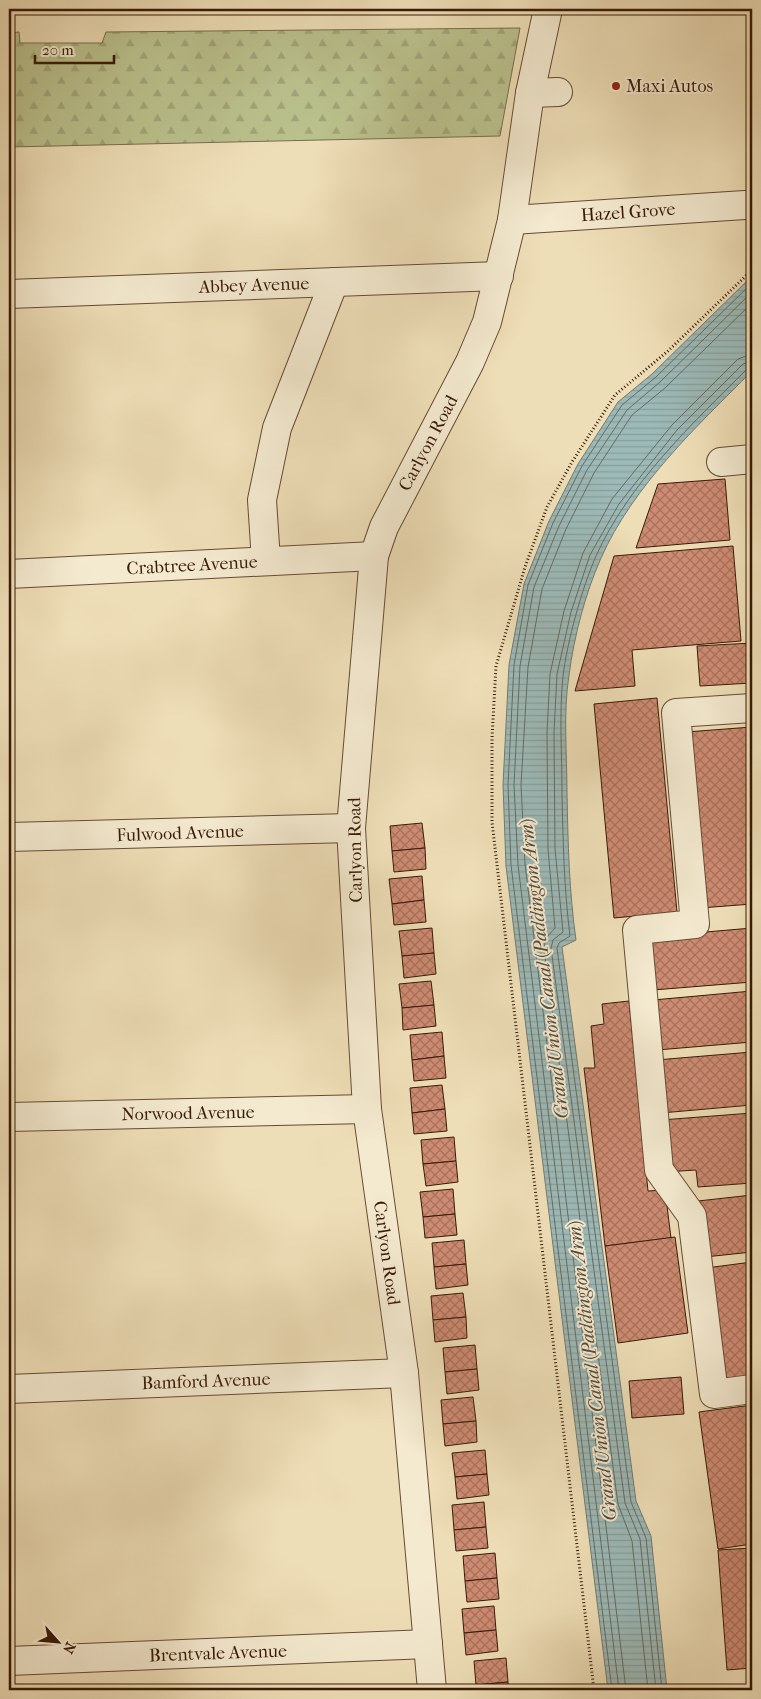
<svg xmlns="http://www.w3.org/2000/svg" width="761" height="1699" viewBox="0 0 761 1699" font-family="'IM FELL French Canon',serif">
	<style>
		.forest { fill: url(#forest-firs); stroke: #7a6e4a }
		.water { fill: url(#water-rules); stroke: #747a71 }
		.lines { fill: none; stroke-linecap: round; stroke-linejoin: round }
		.shore { stroke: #6a6a5f; stroke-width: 1 }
		.building { fill: url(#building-cross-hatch); stroke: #391a06 }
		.minor-casing { stroke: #664b32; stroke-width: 30 }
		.path { stroke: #391a06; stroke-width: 3; stroke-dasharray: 1 2.5; stroke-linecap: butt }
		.minor { stroke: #f4ead0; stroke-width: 28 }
		.poi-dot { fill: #8f2418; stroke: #f4ead0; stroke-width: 2 }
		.labels { text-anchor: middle; stroke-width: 4; stroke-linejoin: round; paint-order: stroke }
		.poi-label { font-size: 18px; fill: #391a06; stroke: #f4ead0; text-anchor: start }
		.street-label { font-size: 18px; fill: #391a06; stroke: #f4ead0 }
		.water-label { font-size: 19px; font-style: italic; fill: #574a3b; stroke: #f4ead0 }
	</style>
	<defs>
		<pattern id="forest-firs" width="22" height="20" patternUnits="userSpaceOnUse" patternTransform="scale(1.25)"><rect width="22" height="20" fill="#bac18d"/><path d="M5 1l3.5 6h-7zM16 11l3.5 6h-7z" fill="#a1a578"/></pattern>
		<pattern id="water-rules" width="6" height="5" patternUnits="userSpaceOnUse" patternTransform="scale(1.25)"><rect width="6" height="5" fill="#9cbab8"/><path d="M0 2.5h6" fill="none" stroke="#879f9d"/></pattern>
		<pattern id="building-cross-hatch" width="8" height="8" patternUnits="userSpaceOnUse" patternTransform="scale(1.25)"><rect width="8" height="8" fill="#ce8b73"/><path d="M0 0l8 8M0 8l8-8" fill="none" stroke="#a8715c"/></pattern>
	</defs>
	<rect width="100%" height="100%" fill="#eedeb7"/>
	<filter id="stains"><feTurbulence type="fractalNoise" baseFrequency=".004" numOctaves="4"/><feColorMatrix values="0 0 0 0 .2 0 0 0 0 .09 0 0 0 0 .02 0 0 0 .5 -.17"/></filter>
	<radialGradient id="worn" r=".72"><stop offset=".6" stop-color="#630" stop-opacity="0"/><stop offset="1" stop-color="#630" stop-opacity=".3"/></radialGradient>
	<!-- forest -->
	<polygon class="forest" points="520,28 500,136 9,147 9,33 19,32 20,43 102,43 106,32"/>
	<!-- water -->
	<path class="water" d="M752,276V371C697,426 633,486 601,558C585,594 574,637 569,675C563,714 567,754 567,793C568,843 569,891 576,940L562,947L636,1501L651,1536L667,1690H608L506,866L503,785L509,665L524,584L549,521L578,464L618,402L652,374Z"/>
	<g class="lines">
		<!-- shore -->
		<g class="shore">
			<polyline points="612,1690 511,865 508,785 514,665 528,585 553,523 582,466 622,405 656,377 752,283"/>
			<polyline points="619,1690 518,865 514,785 520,666 534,587 559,526 587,470 627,410 660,382 752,292"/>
			<polyline points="626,1690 525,864 521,785 528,667 542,589 566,529 594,473 632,415 665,388 752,303"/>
			<polyline points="648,1690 632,1541 618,1504 544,949 546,938 555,928 548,849 547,732 550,674 564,611 583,553 612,499 672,425 738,359 752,354"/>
			<polyline points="656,1690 640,1539 625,1503 551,948 553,940 563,932 555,849 554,732 557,674 571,612 590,555 619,504 677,430 743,364 752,361"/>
			<path d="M662,1690L646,1538L631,1502L557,948L559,943L570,936C564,888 563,841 562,793C562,754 559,715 563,676C567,642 582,588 596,556C629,483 691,425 747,369L752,367"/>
		</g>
	</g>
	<!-- building -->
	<g class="building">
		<polygon points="725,479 730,540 636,548 658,484"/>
		<polygon points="733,546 741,641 632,650 635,686 575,691 614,556"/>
		<polygon points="752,643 752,683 700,686 697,646"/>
		<polygon points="657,698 677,912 614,918 594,704"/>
		<polygon points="752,727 752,904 700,908 686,732"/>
		<polygon points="422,823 425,848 392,851 390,826"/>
		<polygon points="425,848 426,869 394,872 392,851"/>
		<polygon points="422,876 424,900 392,904 389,879"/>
		<polygon points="424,900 426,922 394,925 392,904"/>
		<polygon points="432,928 434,953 402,956 399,931"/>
		<polygon points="752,928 752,982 653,990 648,937"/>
		<polygon points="434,953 436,974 404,978 402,956"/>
		<polygon points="431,981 434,1005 402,1008 399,984"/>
		<polygon points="752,991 752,1042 657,1050 653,1000"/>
		<polygon points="629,1001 648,1191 665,1190 671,1238 605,1246 584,1068 595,1068 591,1026 604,1024 602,1004"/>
		<polygon points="434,1005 436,1026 403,1030 402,1008"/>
		<polygon points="442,1032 444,1056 412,1060 410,1035"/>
		<polygon points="752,1052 752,1105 661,1113 656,1060"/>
		<polygon points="444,1056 446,1078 414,1081 412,1060"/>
		<polygon points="442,1085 445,1109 412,1113 410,1088"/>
		<polygon points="445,1109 447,1131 414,1134 412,1113"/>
		<polygon points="752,1113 752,1183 698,1187 696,1170 665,1172 661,1120"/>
		<polygon points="454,1137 456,1161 423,1164 421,1140"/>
		<polygon points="456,1161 458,1182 426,1186 423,1164"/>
		<polygon points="453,1189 455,1214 423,1217 420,1192"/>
		<polygon points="752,1195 752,1252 705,1257 698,1201"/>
		<polygon points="455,1214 457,1235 425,1238 423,1217"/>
		<polygon points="675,1237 688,1333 618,1343 605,1246"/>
		<polygon points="464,1240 466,1264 434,1267 432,1243"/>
		<polygon points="752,1262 752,1378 720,1382 706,1268"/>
		<polygon points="466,1264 468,1285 436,1289 434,1267"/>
		<polygon points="463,1293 466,1317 433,1320 431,1296"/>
		<polygon points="466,1317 467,1338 435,1342 433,1320"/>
		<polygon points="475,1345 477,1369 445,1372 443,1348"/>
		<polygon points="477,1369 479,1390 447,1394 445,1372"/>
		<polygon points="681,1377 684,1414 632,1418 629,1381"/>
		<polygon points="473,1397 476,1421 443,1424 441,1400"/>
		<polygon points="752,1405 752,1544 718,1549 699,1412"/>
		<polygon points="476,1421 477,1442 445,1446 443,1424"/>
		<polygon points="485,1450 487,1474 455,1477 452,1453"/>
		<polygon points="487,1474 489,1495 457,1499 455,1477"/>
		<polygon points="484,1502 486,1527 454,1530 452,1505"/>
		<polygon points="486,1527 488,1548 456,1551 454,1530"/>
		<polygon points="752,1548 752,1668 727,1670 718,1550"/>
		<polygon points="495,1553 497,1578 465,1581 463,1556"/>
		<polygon points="497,1578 499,1599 467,1602 465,1581"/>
		<polygon points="494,1606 496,1630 464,1633 462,1609"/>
		<polygon points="496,1630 498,1651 466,1655 464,1633"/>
		<polygon points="506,1658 508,1682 476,1685 474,1661"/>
		<polygon points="508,1682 509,1690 477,1690 476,1685"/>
	</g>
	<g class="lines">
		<defs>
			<g id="minor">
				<polyline points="530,93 558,92"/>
				<polyline points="512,220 745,205"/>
				<polyline points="9,294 499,276"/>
				<polyline points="721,462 752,459"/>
				<polyline points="266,561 262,500 277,428 334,282"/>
				<polyline points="9,574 374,556"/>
				<polyline points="752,708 676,713 695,924 637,930 659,1170 692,1216 714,1394 752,1389"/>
				<polyline points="9,837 351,828"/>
				<polyline points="9,1117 367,1109"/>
				<polyline points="9,1389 404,1373"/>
				<polyline points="9,1661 428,1644"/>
				<polyline points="432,1690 404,1373 367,1109 351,828 374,556 384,527 470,362 487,322 512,220 530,93 548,9"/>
			</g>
		</defs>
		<!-- minor casing -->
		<use href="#minor" class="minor-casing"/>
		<!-- path -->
		<polyline class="path" points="594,1690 492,822 492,738 496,666 525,567 547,507 572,462 615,395 668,351 752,270"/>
		<!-- minor -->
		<use href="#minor" class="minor"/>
	</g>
	<!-- markers -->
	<circle class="poi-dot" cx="616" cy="86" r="5"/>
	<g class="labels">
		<!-- poi labels -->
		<g class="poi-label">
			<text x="626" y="92">Maxi Autos</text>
		</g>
		<!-- street labels -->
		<g class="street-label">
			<text transform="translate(628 212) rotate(-4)" y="6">Hazel Grove</text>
			<text transform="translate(254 285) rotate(-2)" y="6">Abbey Avenue</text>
			<text transform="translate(428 443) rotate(-62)" y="6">Carlyon Road</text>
			<text transform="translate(192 565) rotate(-3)" y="6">Crabtree Avenue</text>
			<text transform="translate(180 833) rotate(-2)" y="6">Fulwood Avenue</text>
			<text transform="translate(355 850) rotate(-91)" y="6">Carlyon Road</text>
			<text transform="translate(188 1113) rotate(-1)" y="6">Norwood Avenue</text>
			<text transform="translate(387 1253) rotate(82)" y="6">Carlyon Road</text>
			<text transform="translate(206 1381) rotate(-2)" y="6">Bamford Avenue</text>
			<text transform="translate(218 1653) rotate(-2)" y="6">Brentvale Avenue</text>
		</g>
		<!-- water labels -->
		<g class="water-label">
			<text transform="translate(543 969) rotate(-97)" y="7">Grand Union Canal (Paddington Arm)</text>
			<text transform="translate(591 1371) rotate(-97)" y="7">Grand Union Canal (Paddington Arm)</text>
		</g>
	</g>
	<!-- margin -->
	<rect width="761" height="1699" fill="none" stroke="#eedeb7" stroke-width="30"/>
	<rect x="10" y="10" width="741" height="1679" fill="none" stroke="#391a06" stroke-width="2.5"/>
	<rect x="15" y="15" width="731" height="1669" fill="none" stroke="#391a06"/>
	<!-- north arrow -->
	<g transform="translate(58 1642) rotate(117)" stroke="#f4ead0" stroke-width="4" paint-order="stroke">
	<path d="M0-4L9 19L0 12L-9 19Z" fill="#391a06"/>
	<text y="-8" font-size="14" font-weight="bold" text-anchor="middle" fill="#391a06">N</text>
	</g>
	<!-- scale -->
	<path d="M35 55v8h79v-8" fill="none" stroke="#391a06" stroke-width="2.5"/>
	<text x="42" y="55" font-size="15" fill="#391a06" stroke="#f4ead0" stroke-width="4" paint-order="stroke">20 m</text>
	<rect width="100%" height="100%" filter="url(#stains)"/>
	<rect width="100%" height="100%" fill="url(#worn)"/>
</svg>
